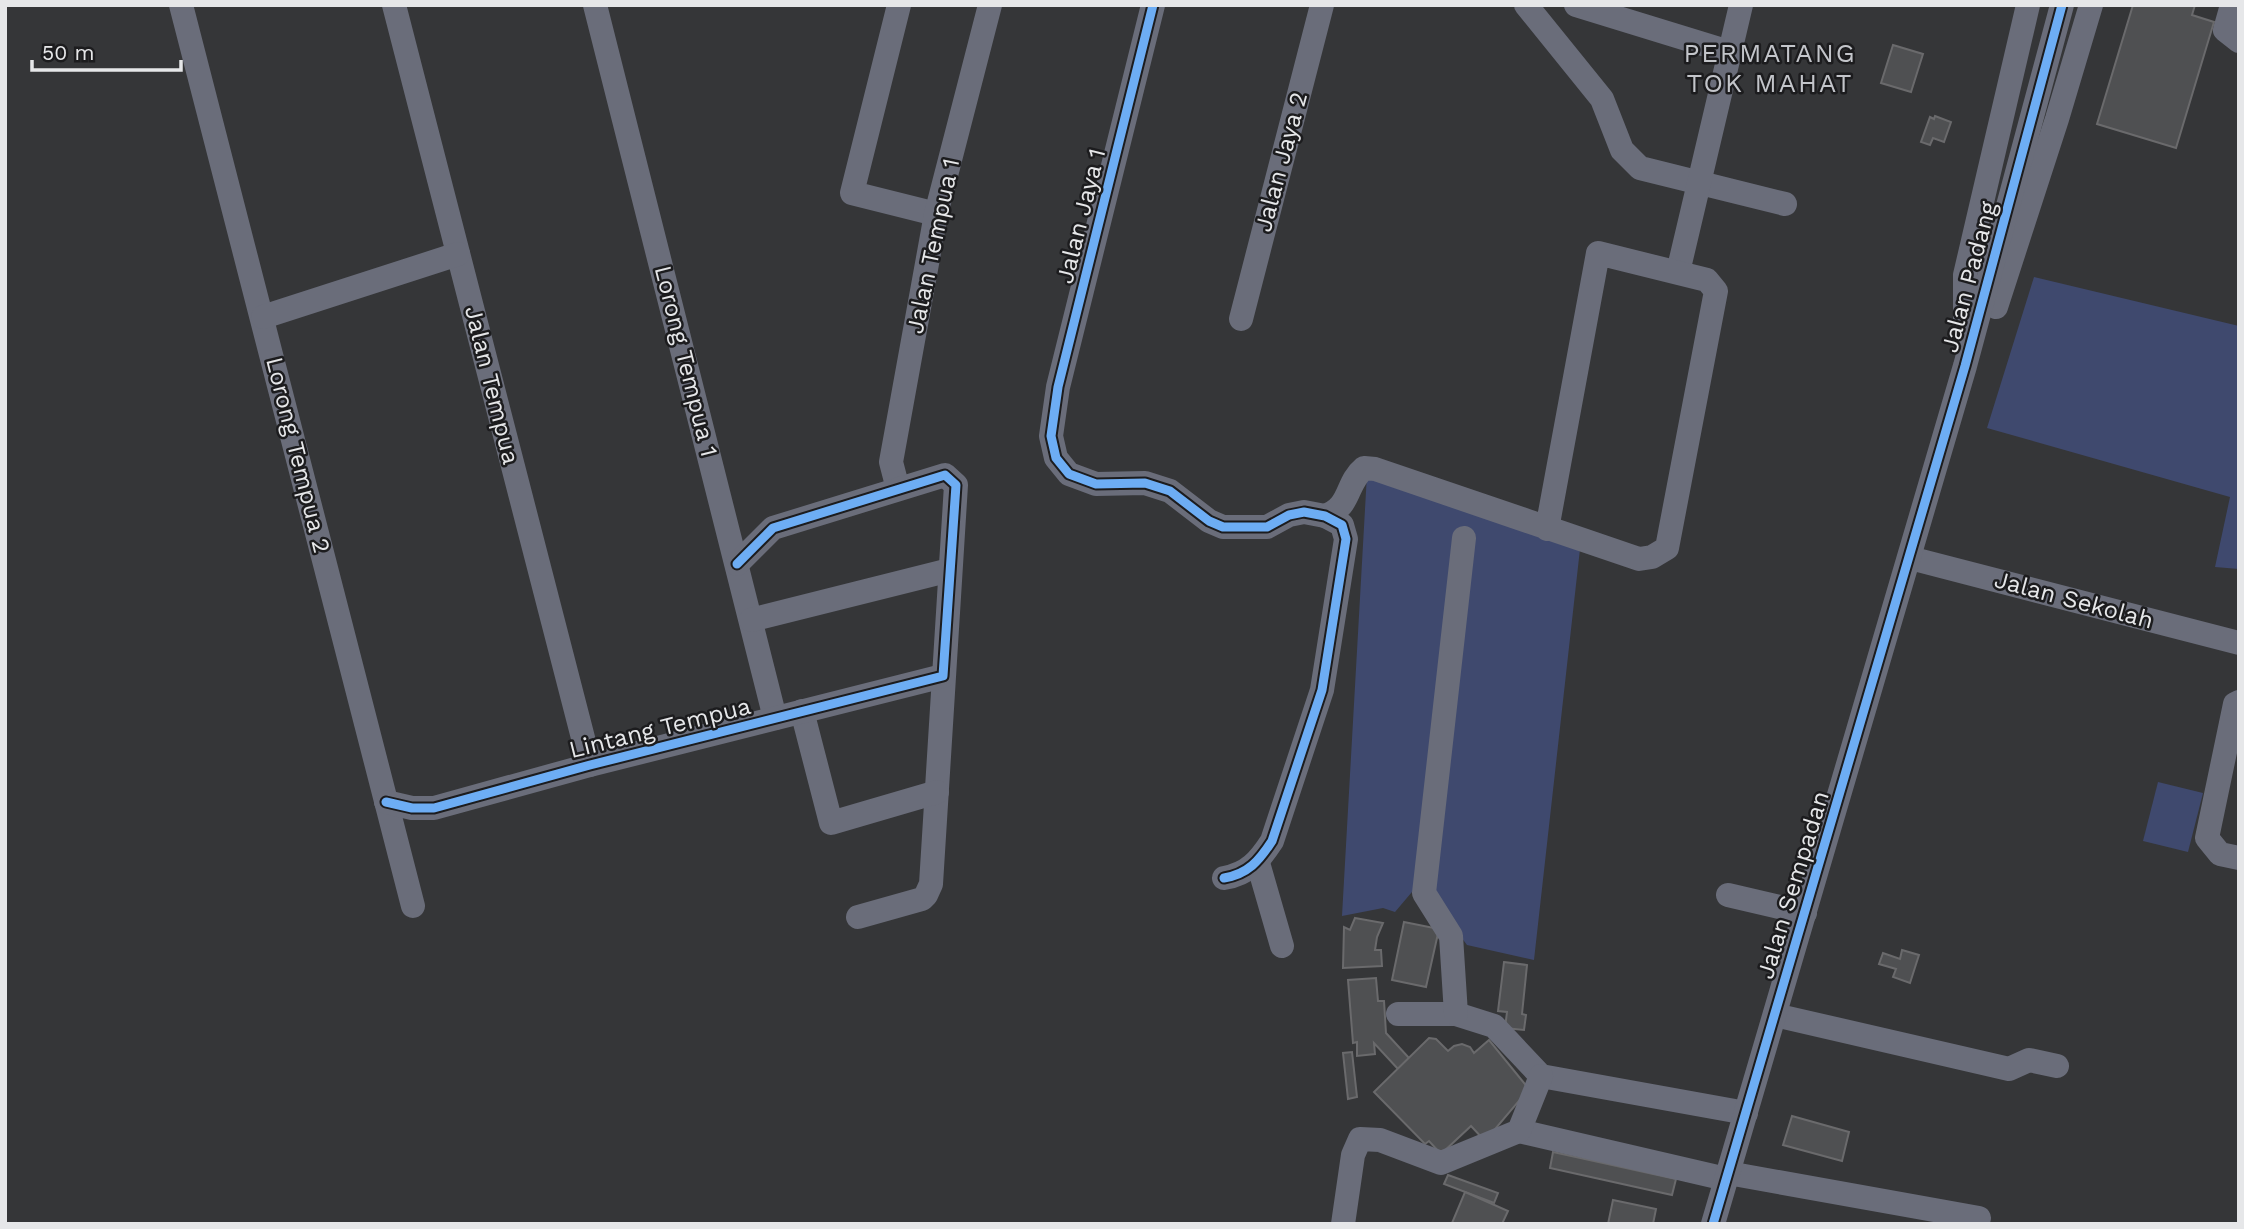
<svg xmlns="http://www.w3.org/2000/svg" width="2244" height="1229" viewBox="0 0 2244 1229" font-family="'Work Sans',sans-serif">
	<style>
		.green { fill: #3f496e }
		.building { fill: #4f5052; stroke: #6a6a6c; stroke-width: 2 }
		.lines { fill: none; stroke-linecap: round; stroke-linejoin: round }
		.minor { stroke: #6a6d7a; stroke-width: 24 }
		.cycleway-casing { stroke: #1c1c1e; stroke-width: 13 }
		.cycleway { stroke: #6dadf4; stroke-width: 9 }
		.labels { text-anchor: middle; stroke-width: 5; stroke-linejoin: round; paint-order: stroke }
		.street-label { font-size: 24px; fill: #e6e7e9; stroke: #1c1c1e }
		.neighbourhood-label { font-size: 26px; letter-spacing: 2px; fill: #c3c5ca; stroke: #1c1c1e }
	</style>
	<rect width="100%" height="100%" fill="#353638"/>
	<!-- green -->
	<g class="green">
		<polygon points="2034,277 2239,326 2239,569 2215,567 2230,497 1987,428"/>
		<polygon points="1367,474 1580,549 1534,960 1467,945 1442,911 1417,886 1395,912 1383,908 1342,916"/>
		<polygon points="2158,782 2203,793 2188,852 2143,841"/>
	</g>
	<!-- building -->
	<g class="building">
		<polygon points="2133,5 2195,5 2192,15 2214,22 2176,148 2097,124"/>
		<polygon points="1893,45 1923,54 1911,92 1881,83"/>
		<polygon points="1935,116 1951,122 1944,142 1933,138 1930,145 1921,142 1930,117 1934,119"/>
		<polygon points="1355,918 1383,923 1377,937 1375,950 1381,950 1382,966 1343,968 1344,927 1350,930"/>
		<polygon points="1404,922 1439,929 1426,987 1392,980"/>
		<polygon points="1902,950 1919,955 1910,983 1893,977 1896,969 1879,964 1883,953 1900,959"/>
		<polygon points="1504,962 1527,965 1522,1014 1526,1015 1524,1030 1505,1028 1507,1012 1498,1011"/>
		<polygon points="1376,978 1378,1001 1384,1001 1386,1033 1409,1058 1398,1069 1374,1043 1375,1054 1357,1056 1357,1042 1353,1043 1348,980"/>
		<polygon points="1429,1038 1436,1039 1448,1051 1454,1046 1462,1044 1470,1047 1474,1053 1489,1040 1529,1089 1485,1141 1471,1126 1441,1154 1429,1141 1425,1144 1374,1092"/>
		<polygon points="1352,1052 1357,1097 1348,1099 1343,1053"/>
		<polygon points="1792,1116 1849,1132 1842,1161 1783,1145"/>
		<polygon points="1553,1152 1676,1179 1672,1195 1550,1168"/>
		<polygon points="1448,1175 1498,1193 1494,1203 1444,1184"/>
		<polygon points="1465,1192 1508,1211 1502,1224 1452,1223"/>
		<polygon points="1613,1200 1656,1209 1653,1224 1608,1224"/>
	</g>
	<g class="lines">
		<!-- minor -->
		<g class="minor">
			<polyline points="181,5 413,906"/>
			<polyline points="394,5 590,765"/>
			<polyline points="595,5 775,718"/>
			<polyline points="899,5 852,193 936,214"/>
			<path d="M1153,5L1058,387L1051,436L1056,458L1069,474L1096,484L1145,483L1170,491L1209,521L1223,527H1267L1289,515L1304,512L1325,516L1342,525L1346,539L1322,690L1272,841C1259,861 1248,874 1224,878"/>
			<polyline points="1526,5 1602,99 1622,150 1640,168 1785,204"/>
			<polyline points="1576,5 1729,52"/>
			<polyline points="2232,5 2225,30 2239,41"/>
			<polyline points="1678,272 1741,5"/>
			<polyline points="1996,307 2057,119 2091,5"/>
			<polyline points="263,317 458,254"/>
			<polyline points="1241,319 1322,5"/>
			<polyline points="1965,334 1965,275 2028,5"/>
			<polyline points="898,489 891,462 936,214 990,5"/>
			<path d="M1325,516C1352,506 1345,484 1364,468L1375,469L1639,559L1652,557L1667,548L1716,291L1707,280L1598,253L1547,529"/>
			<polyline points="1910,558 2239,643"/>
			<polyline points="737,564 773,528 945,475 956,485 931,884 926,895 922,899 858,917"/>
			<polyline points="751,620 950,570"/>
			<polyline points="2239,702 2235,704 2207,838 2220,854 2239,858"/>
			<polyline points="802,711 831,823 937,792"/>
			<polyline points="386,802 412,808 434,808 590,765 943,676"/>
			<polyline points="1258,863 1282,946"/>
			<polyline points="1728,895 1805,913"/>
			<polyline points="1398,1014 1456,1014 1494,1026 1541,1076 1746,1113"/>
			<polyline points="1456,1014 1451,936 1424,893 1464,538"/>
			<polyline points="1775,1015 2009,1069 2029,1060 2057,1066"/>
			<polyline points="1519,1131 1726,1179"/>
			<polyline points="1728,1173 1979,1218"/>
			<polyline points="1343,1224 1353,1155 1360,1139 1380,1140 1441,1163 1519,1131 1541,1076"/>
			<polyline points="1713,1224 1965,366 2062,5"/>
		</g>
		<defs>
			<g id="cycleway">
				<path d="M1153,5L1058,387L1051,436L1056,458L1069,474L1096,484L1145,483L1170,491L1209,521L1223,527H1267L1289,515L1304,512L1325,516L1342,525L1346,539L1322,690L1272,841C1259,861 1248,874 1224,878"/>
				<polyline points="386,802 412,808 434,808 590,765 943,676 956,485 945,475 773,528 737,564"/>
				<polyline points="1713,1224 1965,366 2062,5"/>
			</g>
		</defs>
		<!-- cycleway casing -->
		<use href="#cycleway" class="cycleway-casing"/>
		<!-- cycleway -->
		<use href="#cycleway" class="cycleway"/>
	</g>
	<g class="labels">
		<!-- street labels -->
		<g class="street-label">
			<text transform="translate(1281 162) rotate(-75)" y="8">Jalan Jaya 2</text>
			<text transform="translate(1081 216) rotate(-76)" y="8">Jalan Jaya 1</text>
			<text transform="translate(933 246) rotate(-78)" y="8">Jalan Tempua 1</text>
			<text transform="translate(1969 277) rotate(-75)" y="8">Jalan Padang</text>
			<text transform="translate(686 361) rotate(76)" y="8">Lorong Tempua 1</text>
			<text transform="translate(492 385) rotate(76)" y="8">Jalan Tempua</text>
			<text transform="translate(298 455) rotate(76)" y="8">Lorong Tempua 2</text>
			<text transform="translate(2074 600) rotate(15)" y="8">Jalan Sekolah</text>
			<text transform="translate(660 728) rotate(-14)" y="8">Lintang Tempua</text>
			<text transform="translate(1793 885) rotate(-73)" y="8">Jalan Sempadan</text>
		</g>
		<!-- neighbourhood labels -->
		<g class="neighbourhood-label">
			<text x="1770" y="62">PERMATANG<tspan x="1770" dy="30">TOK MAHAT</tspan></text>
		</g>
	</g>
	<!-- border -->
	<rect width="2244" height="1229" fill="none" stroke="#e6e7e9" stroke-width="14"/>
	<!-- scale -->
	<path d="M32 60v10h149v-10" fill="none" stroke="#e6e7e9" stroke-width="3.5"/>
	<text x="42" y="60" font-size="21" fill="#e6e7e9" stroke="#1c1c1e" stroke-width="5" paint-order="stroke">50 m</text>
</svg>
